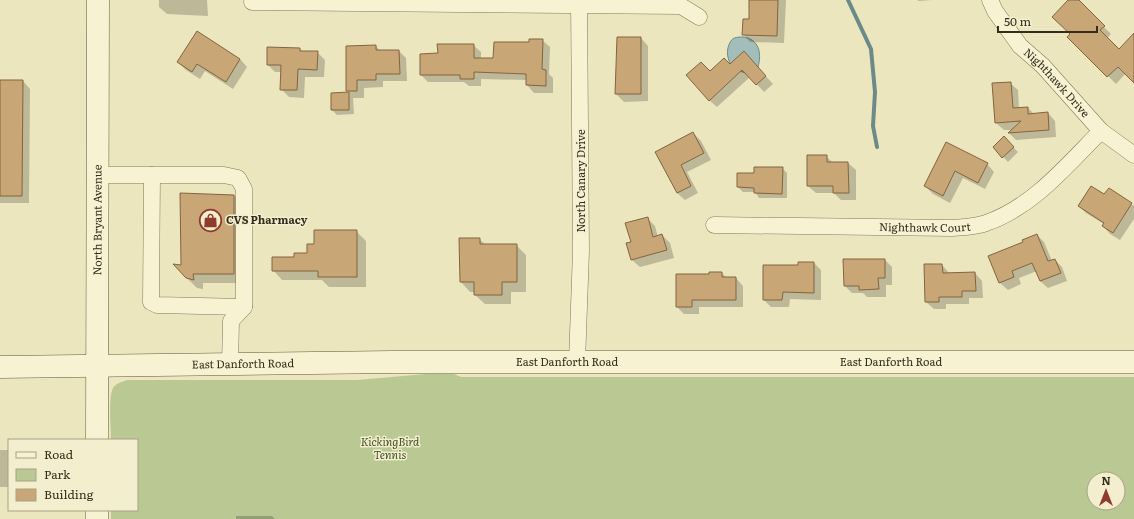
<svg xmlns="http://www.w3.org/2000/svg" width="1134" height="519" viewBox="0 0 1134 519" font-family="Literata,serif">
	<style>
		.green { fill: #bac994; fill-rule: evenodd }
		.water { fill: #a2beba; stroke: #6a8b88 }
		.shadow { fill: #0003 }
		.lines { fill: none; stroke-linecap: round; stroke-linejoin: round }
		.stream { stroke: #6a8b88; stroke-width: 4 }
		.building { fill: #c9a676; stroke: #82653f }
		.street-casing { stroke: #847758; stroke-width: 17 }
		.secondary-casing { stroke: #65583c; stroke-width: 23 }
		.street { stroke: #f7f2d2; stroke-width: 16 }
		.secondary { stroke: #f7f2d2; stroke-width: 22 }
		.labels { text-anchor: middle; stroke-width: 3; stroke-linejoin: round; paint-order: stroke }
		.street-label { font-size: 11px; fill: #342c1c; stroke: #f3efce }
		.poi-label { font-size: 11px; font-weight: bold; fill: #342c1c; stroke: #f3efce; text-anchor: start }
		.park-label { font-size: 11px; font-style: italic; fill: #3d4f24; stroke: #f3efce }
	</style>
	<rect width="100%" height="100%" fill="#ece6bf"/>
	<!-- green -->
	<path class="green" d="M426,374H454L461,377H1134V519H111V510H137V440H111C111,427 108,398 113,388C116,383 122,382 127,380H357ZM1094,479H1118V503H1094Z"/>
	<!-- water -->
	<path class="water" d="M743,37C759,39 762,53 758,67L746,73C743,72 737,71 734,68C727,62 725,49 731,41C733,37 739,37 743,37Z"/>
	<!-- shadow -->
	<g class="shadow">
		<polygon points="159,0 207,0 208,16 167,14 159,7"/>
		<polygon points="750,0 786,0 784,43 750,42 743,34 750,20"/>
		<polygon points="917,0 932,0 919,1"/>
		<polygon points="1070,0 1077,0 1111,34 1107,38 1119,50 1134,44 1134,82 1126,73 1116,84 1069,37 1071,34"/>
		<polygon points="618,38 641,38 648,46 648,101 624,102 616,94"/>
		<polygon points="542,40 550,47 549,74 553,78 553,93 534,93 527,85 527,80 481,79 481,86 469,86 464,82 428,82 421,75 439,54 473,45 481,52 481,59 494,59"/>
		<polygon points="376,46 380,51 399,51 406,58 407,81 383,81 383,87 364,88 364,98 353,98 354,114 337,115 332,110 332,94 350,93 347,90"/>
		<polygon points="300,49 303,52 317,52 325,60 324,77 305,77 304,98 289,97 281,89 282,72 275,72 268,65"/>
		<polygon points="240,59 247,67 233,89 205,71 200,79 186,70 178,62"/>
		<polygon points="751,60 773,84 764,92 750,77 717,107 709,100 710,72"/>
		<polygon points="0,81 23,81 30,89 29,203 0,203"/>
		<polygon points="1010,83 1018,90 1019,109 1028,108 1034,114 1048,113 1055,121 1056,137 1016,140 1009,133 1013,130 1004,130 996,123 993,84"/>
		<polygon points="693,133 701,141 711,160 687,172 698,193 685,200 677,193 656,152"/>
		<polygon points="1004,138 1018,152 1008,162 994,147"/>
		<polygon points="947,144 987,164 994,172 985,189 963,178 950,203 933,194 925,186"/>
		<polygon points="826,156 833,163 848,163 856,170 856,200 841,200 834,193 816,193 808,186"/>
		<polygon points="782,168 787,173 787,198 759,198 755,192 743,192 738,187 755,174"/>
		<polygon points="1109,189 1134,206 1134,219 1120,240 1110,234 1103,226 1104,224 1086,213 1079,206 1105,196"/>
		<polygon points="181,194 234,195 244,205 244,283 203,283 203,289 197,288 187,278 182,266"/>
		<polygon points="647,218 655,226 658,237 662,235 670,243 674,258 640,267 632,260 628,244 632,243"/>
		<polygon points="356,231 366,241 366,287 329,287 322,280 282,280 273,270 295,258 308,254 315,245"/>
		<polygon points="1037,235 1044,242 1052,261 1055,260 1062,267 1067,281 1048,288 1040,281 1037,271 1019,278 1021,284 1008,290 1000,283 1024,242"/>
		<polygon points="460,239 479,239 486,245 516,245 526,255 526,292 511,292 511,304 485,304 475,295 475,292 470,292 461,282"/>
		<polygon points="885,260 892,267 892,285 886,285 886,297 867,297 863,293 852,293 845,286"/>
		<polygon points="814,263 821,270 821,300 790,299 789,307 771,307 764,300 799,266"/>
		<polygon points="942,265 950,274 975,273 982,281 983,298 969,298 969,304 946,304 946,309 934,309 926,302"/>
		<polygon points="722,273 727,278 736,278 743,286 743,307 699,307 699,314 684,314 677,307 710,275"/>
		<rect x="0" y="450" width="9" height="37"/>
		<polygon points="236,516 272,516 275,519 236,519"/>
	</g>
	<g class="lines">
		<!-- stream -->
		<polyline class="stream" points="848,0 871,49 875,92 873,126 877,147"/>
	</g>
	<!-- building -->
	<g class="building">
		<polygon points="749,0 778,0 777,36 742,35 743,19 749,19"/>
		<polygon points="1068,0 1079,0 1105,26 1100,30 1119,49 1134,33 1134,83 1118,67 1107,77 1067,37 1070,34 1052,17"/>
		<polygon points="197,31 240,59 226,82 197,64 192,72 177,62"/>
		<polygon points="617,37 641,37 641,94 615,94"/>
		<polygon points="529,39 543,39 542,69 546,70 546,86 526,85 526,74 474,72 474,79 460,79 460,75 420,75 420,54 438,53 437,44 474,44 474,58 493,58 494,42 529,42"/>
		<polygon points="376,45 376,50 399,50 400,74 376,74 376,80 357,80 357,91 346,91 346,46"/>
		<polygon points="267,47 300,48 300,51 318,51 317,70 298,69 297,90 280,90 281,65 267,65"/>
		<polygon points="744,51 766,76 756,85 742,70 709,101 686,75 701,62 710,71 724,58 730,64"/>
		<polygon points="0,80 23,80 22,196 0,196"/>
		<polygon points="1011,82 1013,108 1028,107 1028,114 1048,112 1049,130 1008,133 1021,121 995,123 992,83"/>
		<polygon points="349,92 349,110 331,110 331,93"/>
		<polygon points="693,132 704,153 681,165 691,186 677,193 655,152"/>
		<polygon points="1004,136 1014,147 1002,158 993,147"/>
		<polygon points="946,142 988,163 978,183 955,171 943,196 924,186"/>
		<polygon points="807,155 827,155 827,162 848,162 849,193 833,193 833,186 807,186"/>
		<polygon points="754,167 783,167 782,194 754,193 754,188 737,187 737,173 754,173"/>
		<polygon points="1091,186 1104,194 1109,188 1132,203 1113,233 1102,226 1104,223 1078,206"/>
		<polygon points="180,193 234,195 234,274 193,274 194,280 186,278 173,264 181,265"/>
		<polygon points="648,217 653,237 662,234 667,250 631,260 626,243 631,242 625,223"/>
		<polygon points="314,230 357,230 357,277 318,277 318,271 272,271 272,257 294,257 294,253 307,253 307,244 314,244"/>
		<polygon points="1037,234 1048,261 1055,259 1061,273 1040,281 1032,263 1012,271 1014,277 999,283 988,256 1023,242 1022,240"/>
		<polygon points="459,238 480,238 480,244 517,244 517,282 502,282 502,295 474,295 474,282 460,282"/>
		<polygon points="843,259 885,259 885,278 878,278 879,289 859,290 859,286 844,286"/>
		<polygon points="798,262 814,262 814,293 783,292 782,300 763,300 763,265 798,265"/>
		<polygon points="924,264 942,264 943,273 975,272 976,291 962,291 962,297 939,297 939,302 925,302"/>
		<polygon points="709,272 722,272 722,277 736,277 736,300 692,300 692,307 676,307 676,274 709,274"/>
	</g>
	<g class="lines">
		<defs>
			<g id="street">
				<path id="s1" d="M990,0L995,11L1020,46L1043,66L1101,131L1134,155"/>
				<polyline points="252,2 681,6 699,17"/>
				<polyline points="97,175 224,175 238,178 244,189 244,307 231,321 230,365"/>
				<polyline points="152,175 151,302 157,305 244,307"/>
				<path id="s2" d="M714,225L952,228C963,227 976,227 986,223C1033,207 1067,165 1101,131"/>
				<polyline points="577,362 581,251 579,0"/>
			</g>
			<g id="secondary">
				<path id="s3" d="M0,367L392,362H1134"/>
				<path id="s4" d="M97,440L98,0"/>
				<polyline points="97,510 97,519"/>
			</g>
		</defs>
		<!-- street casing -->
		<use href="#street" class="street-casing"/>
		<!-- secondary casing -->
		<use href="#secondary" class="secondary-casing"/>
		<!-- street -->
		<use href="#street" class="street"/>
		<!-- secondary -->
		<use href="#secondary" class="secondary"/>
	</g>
	<!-- icons -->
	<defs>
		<symbol id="shop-ring" viewBox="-11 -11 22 22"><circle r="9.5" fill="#f3efce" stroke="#903b2b" stroke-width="1.5"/><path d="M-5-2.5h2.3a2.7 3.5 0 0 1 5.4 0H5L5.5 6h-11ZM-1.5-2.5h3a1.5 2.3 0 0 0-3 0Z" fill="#903b2b"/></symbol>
	</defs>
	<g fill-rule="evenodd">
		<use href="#shop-ring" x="198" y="208" width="25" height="25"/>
	</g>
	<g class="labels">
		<!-- street labels -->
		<g class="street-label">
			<text dy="4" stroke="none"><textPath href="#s1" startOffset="107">Nighthawk Drive</textPath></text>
			<text transform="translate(581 181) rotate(-90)" y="4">North Canary Drive</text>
			<text dy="4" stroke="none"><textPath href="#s4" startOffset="220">North Bryant Avenue</textPath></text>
			<text dy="4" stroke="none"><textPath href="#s2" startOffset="211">Nighthawk Court</textPath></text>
			<text dy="4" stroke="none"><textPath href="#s3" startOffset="567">East Danforth Road</textPath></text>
			<text dy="4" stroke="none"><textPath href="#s3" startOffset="891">East Danforth Road</textPath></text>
			<text dy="4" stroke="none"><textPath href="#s3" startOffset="243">East Danforth Road</textPath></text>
		</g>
		<!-- poi labels -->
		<g class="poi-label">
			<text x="226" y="224">CVS Pharmacy</text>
		</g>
		<!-- park labels -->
		<g class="park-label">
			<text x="390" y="446">KickingBird<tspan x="390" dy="13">Tennis</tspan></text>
		</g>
	</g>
	<!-- legend -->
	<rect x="8" y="439" width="130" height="72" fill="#f3efce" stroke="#a7a187"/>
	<rect x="16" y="452" width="20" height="6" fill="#f7f2d2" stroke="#a7a187"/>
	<text x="44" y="459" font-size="12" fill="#342c1c">Road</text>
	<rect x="16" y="469" width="20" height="12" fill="#bac994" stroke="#a7a187"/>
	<text x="44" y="479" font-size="12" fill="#342c1c">Park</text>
	<rect x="16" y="489" width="20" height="12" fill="#c9a676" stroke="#a7a187"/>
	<text x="44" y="499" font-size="12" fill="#342c1c">Building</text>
	<!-- north arrow -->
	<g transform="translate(1106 491)"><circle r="19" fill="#f3efce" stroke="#a7a187"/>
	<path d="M0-3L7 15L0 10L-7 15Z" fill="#903b2b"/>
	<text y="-6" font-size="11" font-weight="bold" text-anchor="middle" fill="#342c1c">N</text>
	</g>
	<!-- scale -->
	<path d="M998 26v6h99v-6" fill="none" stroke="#342c1c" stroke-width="2"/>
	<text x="1004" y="26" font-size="12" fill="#342c1c" stroke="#f3efce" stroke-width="3" paint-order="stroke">50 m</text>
</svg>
